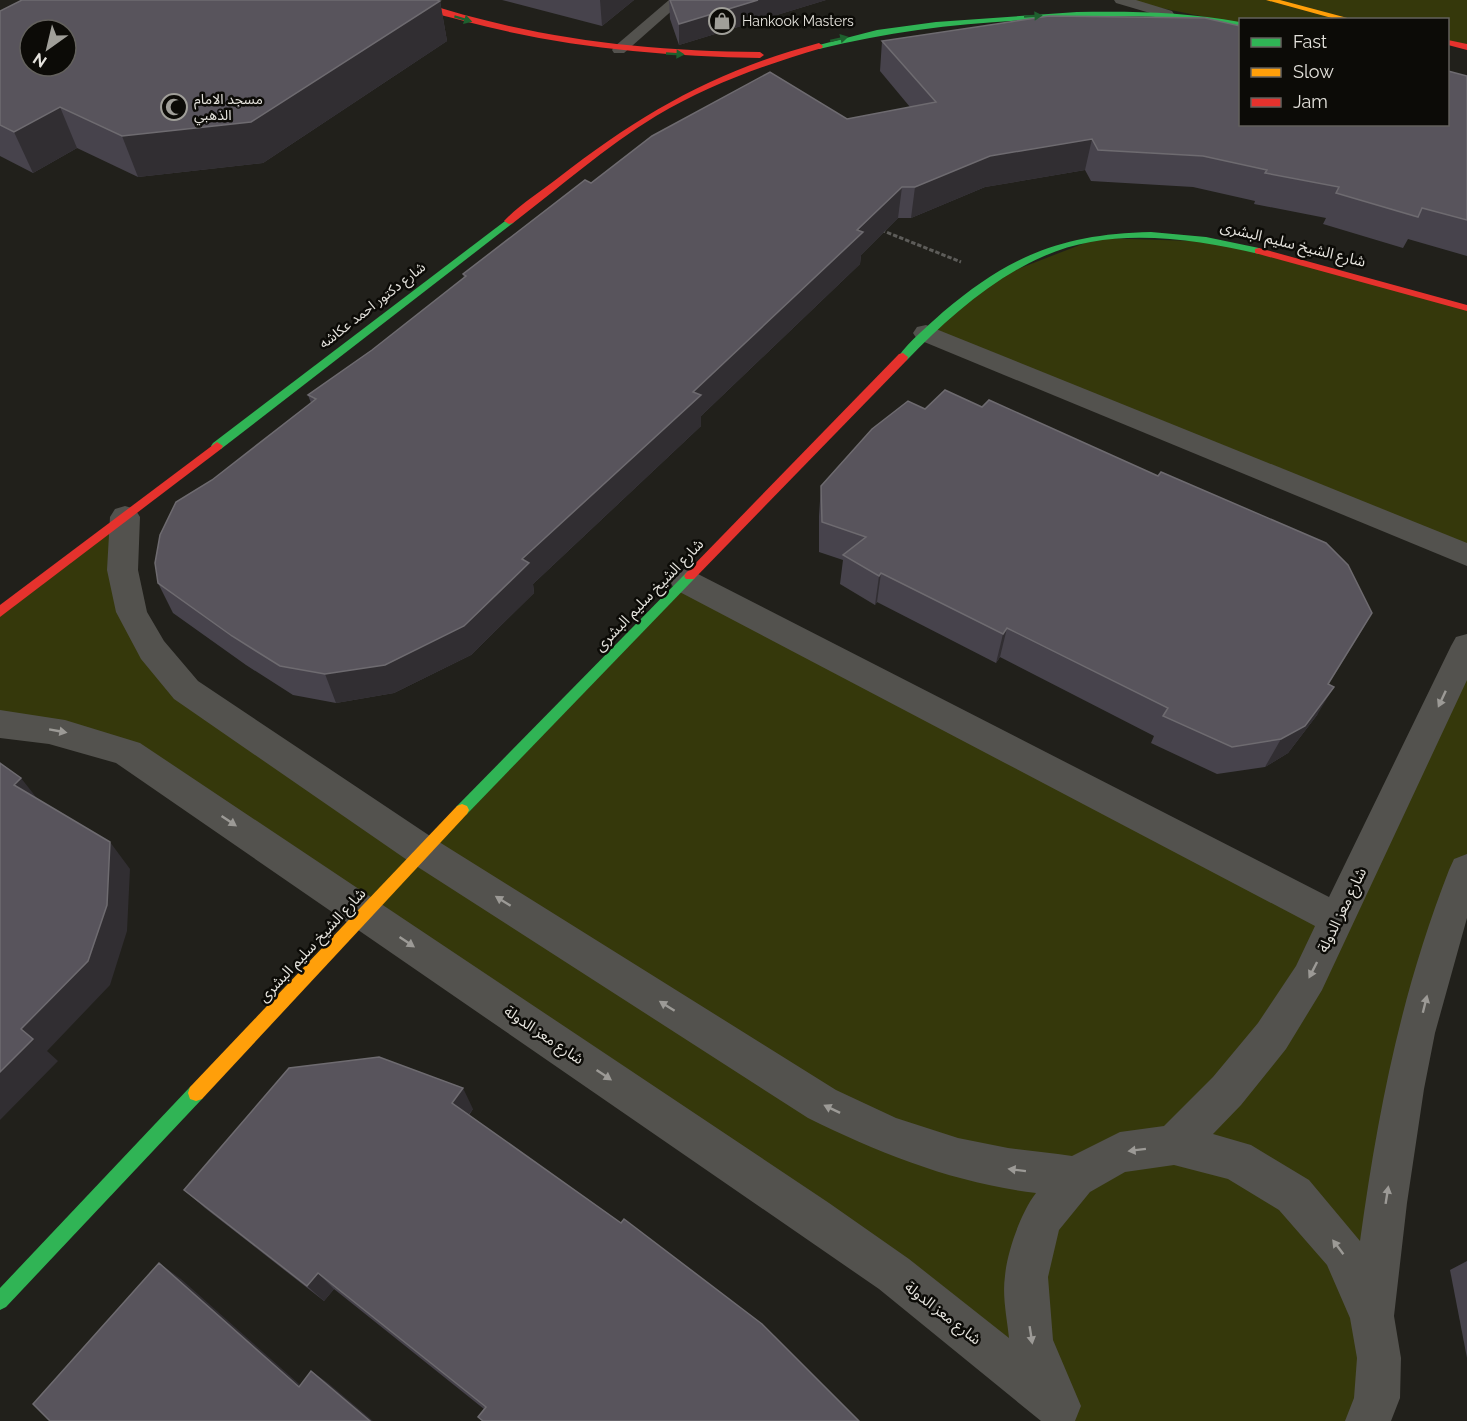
<svg xmlns="http://www.w3.org/2000/svg" width="1467" height="1421" viewBox="0 0 1467 1421" font-family="Raleway,'Noto Sans Arabic',sans-serif">
	<style>
		.green { fill: #35380b }
		.lines { fill: none; stroke-linecap: round; stroke-linejoin: round }
		.path { stroke: #5d5c59; stroke-width: 3; stroke-dasharray: 4.5 2; stroke-linecap: butt }
		.lane { fill: #53524e; fill-rule: evenodd }
		.street { fill: #53524e; fill-rule: evenodd }
		.fast { fill: #30b455; fill-rule: evenodd }
		.slow { fill: #ff9f0a; fill-rule: evenodd }
		.jam { fill: #e5322d; fill-rule: evenodd }
		.wall { fill: #47434c }
		.shaded-wall { fill: #312e32 }
		.building { fill: #58545c; stroke: #6e6b70; stroke-width: 1.5; fill-rule: evenodd }
		.oneway { fill: #1e602e }
		.oneway2 { fill: #9c9a96 }
		.labels { text-anchor: middle; stroke-width: 5; stroke-linejoin: round; paint-order: stroke }
		.far-poi-label { font-size: 14px; fill: #e5e3dd; stroke: #0c0b07; text-anchor: start }
		.far-street-label { font-size: 14px; fill: #e5e3dd; stroke: #0c0b07 }
		.street-label { font-size: 15px; fill: #e5e3dd; stroke: #0c0b07 }
	</style>
	<rect width="100%" height="100%" fill="#21201b"/>
	<!-- green -->
	<g class="green">
		<polygon points="1121,0 1467,0 1467,47 1448,43 1448,20 1240,20 1240,24"/>
		<polygon points="1098,238 1225,242 1467,308 1467,555 926,333 997,277"/>
		<polygon points="125,517 157,659 423,851 685,581 1337,920 1467,646 1467,870 1415,1044 1383,1421 1072,1421 128,753 0,724 0,612"/>
	</g>
	<g class="lines">
		<!-- path -->
		<polyline class="path" points="881,230 961,262"/>
		<!-- lane -->
		<g class="lane">
			<polygon points="669,0 684,0 624,53 614,53 612,50 614,47"/>
			<polygon points="1114,0 1136,0 1172,11 1174,14 1167,18 1116,3"/>
		</g>
		<!-- street -->
		<g class="street">
			<polygon points="926,325 1467,543 1467,566 917,339 913,333 917,327"/>
			<path d="M125,506L135,509L140,517L138,570L147,612L164,641L198,681L436,840L836,1090L896,1118L958,1138L1008,1148L1058,1154L1072,1156L1120,1132L1164,1126L1213,1077L1258,1023L1296,966L1315,926L674,589L670,581L674,573L685,569L696,573L1329,897L1451,646L1456,637L1467,634V680L1322,990L1286,1049L1241,1105L1213,1134L1251,1145L1309,1180L1360,1241C1378,1111 1401,993 1449,870L1454,859L1467,854V918L1435,1033L1424,1089L1407,1203L1394,1316L1401,1358L1400,1398L1391,1421H1345L1354,1398L1357,1358L1350,1318L1327,1265L1279,1210L1228,1179L1174,1165L1125,1172L1090,1192L1059,1230L1048,1277L1053,1340L1081,1406L1075,1421H1041L879,1289L116,763L49,744L0,738V710L65,720L140,743L829,1203L909,1259L1009,1338C1007,1318 1002,1296 1005,1276C1007,1252 1021,1212 1036,1193C954,1183 881,1154 808,1118L410,862L174,699L141,659L116,612L107,570L110,517L115,509Z"/>
		</g>
		<!-- fast -->
		<g class="fast">
			<path d="M1077,12C1132,11 1186,12 1240,22V26C1218,24 1195,20 1173,18C1132,15 1090,17 1049,19C971,22 895,30 819,49L815,46L877,30L936,22Z"/>
			<polygon points="509,218 514,221 513,223 221,449 213,449 211,446 213,443"/>
			<path d="M1151,232L1206,237L1259,248L1264,251L1259,254C1190,238 1109,226 1042,257C990,280 946,320 907,360L903,361L898,357C910,340 928,326 943,312C1010,255 1063,234 1151,232Z"/>
			<polygon points="690,571 696,576 694,579 467,814 462,816 457,814 455,810 457,806 686,573"/>
			<polygon points="196,1085 202,1087 204,1093 202,1099 6,1307 0,1310 0,1288 190,1087"/>
		</g>
		<!-- slow -->
		<g class="slow">
			<polygon points="1266,0 1280,0 1355,20 1339,20"/>
			<polygon points="462,804 467,806 469,810 467,814 202,1099 196,1101 190,1099 188,1093 190,1087 457,806"/>
		</g>
		<!-- jam -->
		<g class="jam">
			<path d="M403,0H415C530,38 640,51 760,52L764,55L760,58C659,56 561,47 464,21C446,16 417,10 403,0Z"/>
			<polygon points="1448,40 1467,44 1467,50 1448,45"/>
			<path d="M819,43L823,46L822,48C764,65 708,85 656,116C605,147 560,187 513,223L509,224L504,221C519,205 540,192 558,178C642,113 715,71 819,43Z"/>
			<polygon points="1259,248 1467,305 1467,311 1255,253 1255,249"/>
			<polygon points="903,353 908,357 907,360 694,579 686,579 684,576 686,573 899,354"/>
			<polygon points="217,442 223,446 221,449 0,617 0,605"/>
		</g>
	</g>
	<!-- wall -->
	<g class="wall">
		<polygon points="502,0 634,0 602,26"/>
		<polygon points="669,0 826,0 679,45 670,19"/>
		<polygon points="440,1 447,41 263,163 138,177 77,148 33,173 0,156 0,11"/>
		<polygon points="882,41 1467,76 1467,256 1408,239 1403,248 1323,224 1326,218 1254,204 1255,201 1193,187 1091,181 1085,170 985,187 911,218 898,218 861,255 860,264 701,416 701,426 533,584 534,593 471,655 394,693 336,703 293,695 246,665 173,613 158,583 212,480 311,403 308,395 372,350 464,278 463,274 591,183 847,119 910,107 880,71"/>
		<polygon points="821,486 1372,613 1328,684 1317,715 1288,753 1265,767 1217,774 1151,743 1154,736 1000,657 996,663 877,602 875,605 840,584 843,560 819,552 819,516"/>
		<polygon points="473,1109 469,1115 859,1421 482,1421 478,1417 484,1409 334,1289 324,1301 205,1208 184,1190"/>
		<polygon points="1467,1261 1467,1358 1450,1270"/>
	</g>
	<!-- shaded-wall -->
	<g class="shaded-wall">
		<polygon points="600,0 634,0 602,26"/>
		<polygon points="758,0 826,0 679,45 679,24"/>
		<polygon points="440,1 447,41 263,163 138,177 122,136"/>
		<polygon points="60,107 77,148 33,173 14,132"/>
		<polygon points="1092,139 1085,170 985,187 911,218 915,187 990,156"/>
		<polygon points="902,187 898,218 861,255 860,264 701,416 701,426 533,584 534,593 471,655 394,693 336,703 325,674 522,559"/>
		<polygon points="881,573 877,602 875,605 879,576"/>
		<polygon points="1372,613 1355,642 1311,712 1328,684"/>
		<polygon points="1007,628 1000,657 996,663 1003,634"/>
		<polygon points="1334,687 1317,715 1288,753 1265,767 1281,739"/>
		<polygon points="21,778 43,806 14,785"/>
		<polygon points="110,842 130,869 127,931 110,985 47,1051 58,1061 0,1120 0,1072 21,1029"/>
		<polygon points="463,1088 473,1109 462,1123 452,1103"/>
		<polygon points="159,1263 181,1279 316,1399 299,1387"/>
		<polygon points="318,1273 334,1289 324,1301 307,1286"/>
		<polygon points="311,1371 328,1383 373,1421 370,1421"/>
	</g>
	<!-- building -->
	<g class="building">
		<path d="M22,0H437L440,1L251,122L122,136L60,107L14,132L0,125V11ZM30,30H66V66H30Z"/>
		<polygon points="670,0 758,0 679,24"/>
		<polygon points="1049,16 1205,18 1240,26 1240,124 1448,124 1448,71 1467,76 1467,220 1422,208 1418,217 1336,193 1339,187 1265,173 1267,170 1203,156 1098,150 1092,139 990,156 915,187 902,187 857,230 863,232 693,392 701,395 522,559 529,563 464,626 385,665 325,674 280,666 232,636 158,583 155,563 160,535 176,502 212,480 316,399 308,395 372,350 466,276 463,274 585,180 591,183 652,136 770,72 847,119 936,102 882,41"/>
		<polygon points="945,390 982,407 989,400 1158,476 1161,472 1326,543 1348,565 1372,613 1328,684 1334,687 1305,726 1281,739 1232,747 1163,716 1168,708 1007,628 1003,634 881,573 879,576 843,555 866,537 822,522 821,486 872,429 908,401 925,409"/>
		<polygon points="0,763 21,778 14,785 110,842 107,905 88,961 21,1029 33,1039 0,1072"/>
		<polygon points="379,1057 463,1088 452,1103 621,1223 624,1219 762,1324 859,1421 483,1421 478,1417 486,1407 318,1273 307,1286 184,1190 289,1068"/>
		<polygon points="159,1263 299,1387 311,1371 370,1421 50,1421 33,1404"/>
	</g>
	<!-- one-way arrows -->
	<defs><path id="oneway-solid" d="M-6-.8H1V-3.2L6.5 0L1 3.2V.8H-6Z" transform="scale(1.5)"/></defs>
	<g class="oneway">
		<use href="#oneway-solid" transform="translate(1033 16) rotate(-3)"/>
		<use href="#oneway-solid" transform="translate(463 19) rotate(17)"/>
		<use href="#oneway-solid" transform="translate(839 39) rotate(-13)"/>
		<use href="#oneway-solid" transform="translate(675 54) rotate(3)"/>
	</g>
	<g class="oneway2">
		<use href="#oneway-solid" transform="translate(1442 699) rotate(115)"/>
		<use href="#oneway-solid" transform="translate(58 731) rotate(10)"/>
		<use href="#oneway-solid" transform="translate(229 821) rotate(34)"/>
		<use href="#oneway-solid" transform="translate(503 901) rotate(-148)"/>
		<use href="#oneway-solid" transform="translate(407 942) rotate(34)"/>
		<use href="#oneway-solid" transform="translate(1313 970) rotate(117)"/>
		<use href="#oneway-solid" transform="translate(1425 1004) rotate(-76)"/>
		<use href="#oneway-solid" transform="translate(667 1006) rotate(-148)"/>
		<use href="#oneway-solid" transform="translate(604 1075) rotate(34)"/>
		<use href="#oneway-solid" transform="translate(832 1109) rotate(-154)"/>
		<use href="#oneway-solid" transform="translate(1137 1150) rotate(173)"/>
		<use href="#oneway-solid" transform="translate(1017 1170) rotate(-173)"/>
		<use href="#oneway-solid" transform="translate(1387 1195) rotate(-81)"/>
		<use href="#oneway-solid" transform="translate(1338 1247) rotate(-127)"/>
		<use href="#oneway-solid" transform="translate(1031 1335) rotate(81)"/>
	</g>
	<!-- icons -->
	<defs>
		<symbol id="shop-ring" viewBox="-11 -11 22 22"><circle r="9.5" fill="#0c0b07" stroke="#a09f99" stroke-width="1.5"/><path d="M-5-2.5h2.3a2.7 3.5 0 0 1 5.4 0H5L5.5 6h-11ZM-1.5-2.5h3a1.5 2.3 0 0 0-3 0Z" fill="#a09f99"/></symbol>
		<symbol id="mosque-ring" viewBox="-11 -11 22 22"><circle r="9.5" fill="#0c0b07" stroke="#a09f99" stroke-width="1.5"/><path d="M3.5-4.9A6 6 0 1 0 3.5 4.9A5 5 0 1 1 3.5-4.9Z" fill="#a09f99"/></symbol>
	</defs>
	<g fill-rule="evenodd">
		<use href="#shop-ring" x="707" y="6" width="30" height="30"/>
		<use href="#mosque-ring" x="159" y="92" width="30" height="30"/>
	</g>
	<g class="labels">
		<!-- far-poi labels -->
		<g class="far-poi-label">
			<text x="742" y="26">Hankook Masters</text>
			<text x="194" y="104">مسجد الامام<tspan x="194" dy="16">الذهبي</tspan></text>
		</g>
		<!-- far-street labels -->
		<g class="far-street-label">
			<text transform="translate(372 305) rotate(-38)" y="5">شارع دكتور احمد عكاشه</text>
		</g>
		<!-- street labels -->
		<g class="street-label">
			<text transform="translate(1293 244) rotate(14)" y="5">شارع الشيخ سليم البشرى</text>
			<text transform="translate(649 595) rotate(-46)" y="5">شارع الشيخ سليم البشرى</text>
			<text transform="translate(1342 910) rotate(-64)" y="5">شارع معز الدولة</text>
			<text transform="translate(312 945) rotate(-47)" y="5">شارع الشيخ سليم البشرى</text>
			<text transform="translate(544 1035) rotate(34)" y="5">شارع معز الدولة</text>
			<text transform="translate(943 1313) rotate(38)" y="5">شارع معز الدولة</text>
		</g>
	</g>
	<!-- legend -->
	<rect x="1239" y="18" width="210" height="108" fill="#0c0b07" stroke="#63615d" stroke-width="1.5"/>
	<rect x="1251" y="38" width="30" height="9" fill="#30b455" stroke="#63615d" stroke-width="1.5"/>
	<text x="1293" y="48" font-size="18" fill="#e5e3dd">Fast</text>
	<rect x="1251" y="68" width="30" height="9" fill="#ff9f0a" stroke="#63615d" stroke-width="1.5"/>
	<text x="1293" y="78" font-size="18" fill="#e5e3dd">Slow</text>
	<rect x="1251" y="98" width="30" height="9" fill="#e5322d" stroke="#63615d" stroke-width="1.5"/>
	<text x="1293" y="108" font-size="18" fill="#e5e3dd">Jam</text>
	<!-- north arrow -->
	<g transform="translate(48 48) rotate(214)"><circle r="28" fill="#0c0b07" stroke="#63615d" stroke-width="1.5"/>
	<path d="M0-4.5L10 22L0 15L-10 22Z" fill="#a09f99"/>
	<text y="-9" font-size="16" font-weight="bold" text-anchor="middle" fill="#e5e3dd">N</text>
	</g>
</svg>
